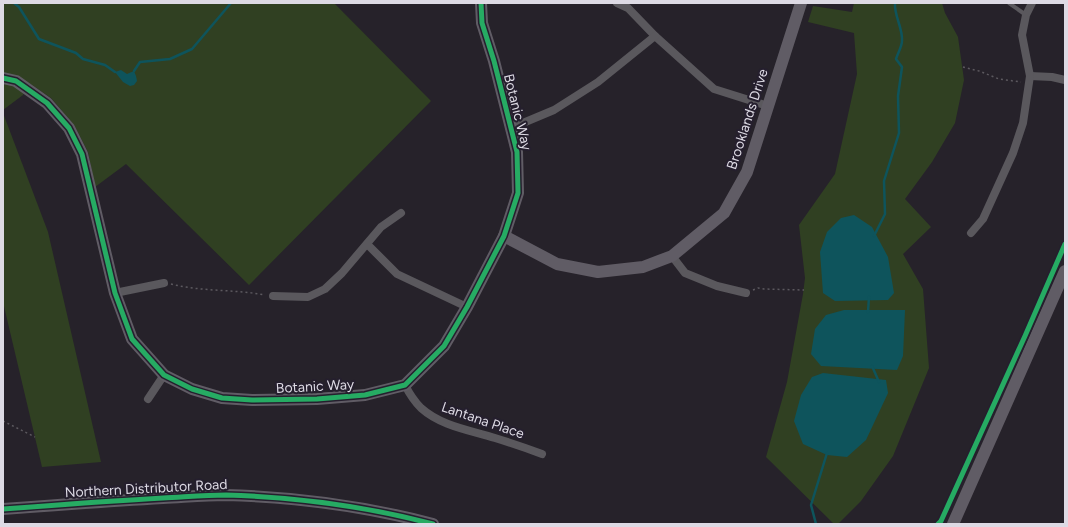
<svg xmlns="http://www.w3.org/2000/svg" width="1068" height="527" viewBox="0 0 1068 527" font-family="Figtree,sans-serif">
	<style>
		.green { fill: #304022 }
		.water { fill: #0e545c }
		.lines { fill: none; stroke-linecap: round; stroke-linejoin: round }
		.stream { stroke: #0e545c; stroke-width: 2.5 }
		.path { stroke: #5c595f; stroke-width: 1.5; stroke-dasharray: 2 3; stroke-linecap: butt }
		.lane { stroke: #5a585d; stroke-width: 4 }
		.street { stroke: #5a585d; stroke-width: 8 }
		.secondary { stroke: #605c65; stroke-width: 12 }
		.cycleway-casing { stroke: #251f2e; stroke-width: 8 }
		.cycleway { stroke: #26ab63; stroke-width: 5 }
		.labels { text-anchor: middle; stroke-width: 4; stroke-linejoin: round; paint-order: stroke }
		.street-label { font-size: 14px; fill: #dddae4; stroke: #251f2e }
	</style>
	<rect width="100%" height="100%" fill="#26222a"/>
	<!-- green -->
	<g class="green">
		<polygon points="3,3 334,3 431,101 249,285 126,164 95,187 88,152 74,125 51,98 29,83 23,95 3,110"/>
		<polygon points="854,3 942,3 945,13 958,37 964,80 955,123 932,162 905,199 931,227 903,254 923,289 929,368 893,456 861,501 838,524 834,524 766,457 787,382 803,294 805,278 799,225 835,174 857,74 854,33 808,22 813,6 852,12"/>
		<polygon points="3,113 48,232 101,462 42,467 3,302"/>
	</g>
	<!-- water -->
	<g class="water">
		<polygon points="121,70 127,74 134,71 136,76 137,81 134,85 130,86 123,82 115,72"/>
		<polygon points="854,215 872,227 888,257 894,293 888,300 835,301 823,293 820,252 827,232 841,218"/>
		<polygon points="844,310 905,310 903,356 897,370 821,366 811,354 815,329 826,315"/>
		<polygon points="823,373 886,380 888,393 866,440 847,457 827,455 803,444 794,421 801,395 812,377"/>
	</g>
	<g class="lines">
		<!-- stream -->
		<g class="stream">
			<polyline points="14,3 19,7 39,39 76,53 83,59 105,65 115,72"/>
			<polyline points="134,71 140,62 170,59 192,49 231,3"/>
			<path d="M874,236L885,214L884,181L899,133L898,96L902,67L896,59C898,53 902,46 902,41C903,28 894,16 895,3"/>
			<polyline points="868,312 869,297"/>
			<polyline points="872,366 879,382"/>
			<polyline points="816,524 811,505 827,453"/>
		</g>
		<!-- path -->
		<g class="path">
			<polyline points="963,67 979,71 999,79 1021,82"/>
			<path d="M171,284C202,292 234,289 265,295"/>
			<polyline points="753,290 758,288 764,289 804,290"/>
			<polyline points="3,421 35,437"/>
		</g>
		<!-- lane -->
		<polyline class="lane" points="1009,3 1026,15"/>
		<!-- street -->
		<g class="street">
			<polyline points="617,3 628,8 655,36 714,89 768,106"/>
			<polyline points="1030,76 1052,77 1065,80"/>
			<polyline points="511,128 554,110 598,82 655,36"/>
			<polyline points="971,233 983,219 1013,153 1023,123 1030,76 1022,35 1026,15 1032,3"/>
			<polyline points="367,244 397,274 467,307"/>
			<polyline points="672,256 685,273 717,286 746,293"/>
			<polyline points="115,293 164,283"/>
			<polyline points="273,296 308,297 325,289 342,273 381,227 401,213"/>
			<path d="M405,385C409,393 414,401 421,408C441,426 469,430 495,438C511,443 526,448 542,454"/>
			<polyline points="148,399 164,375"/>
		</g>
		<!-- secondary -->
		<g class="secondary">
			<polyline points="3,78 16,81 47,103 69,128 82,154 115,293 132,339 164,375 192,389 222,398 252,400 317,399 365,395 405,385 444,346 467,307 504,236 518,193 517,152 494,61 482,23 481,3"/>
			<polyline points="504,236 557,264 598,272 643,267 672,256 724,213 747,172 801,3"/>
			<path d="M3,509C56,505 110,501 163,498C184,497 205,495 226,495C296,497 365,506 433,524"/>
			<polyline points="953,524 1065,271"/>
		</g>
		<defs>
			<g id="cycleway">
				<polyline points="3,78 16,81 47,103 69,128 82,154 115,293 132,339 164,375 192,389 222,398 252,400 317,399 365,395 405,385 444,346 467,307 504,236 518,193 517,152 494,61 482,23 481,3"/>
				<path d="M3,509C56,505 110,501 163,498C184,497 205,495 226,495C296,497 365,506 433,524"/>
				<polyline points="938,524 941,521 1025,336 1065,244"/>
			</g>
		</defs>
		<!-- cycleway casing -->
		<use href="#cycleway" class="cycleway-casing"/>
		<!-- cycleway -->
		<use href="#cycleway" class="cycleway"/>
	</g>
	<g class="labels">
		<!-- street labels -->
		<g class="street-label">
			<text transform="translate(518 112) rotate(76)" y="5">Botanic Way</text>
			<text transform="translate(747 119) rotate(-72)" y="5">Brooklands Drive</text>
			<text transform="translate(315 386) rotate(-3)" y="5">Botanic Way</text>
			<text transform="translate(483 420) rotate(19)" y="5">Lantana Place</text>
			<text transform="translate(146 488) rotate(-3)" y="5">Northern Distributor Road</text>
		</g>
	</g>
	<!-- border -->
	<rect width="1068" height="527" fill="none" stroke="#dddae4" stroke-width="8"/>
</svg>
